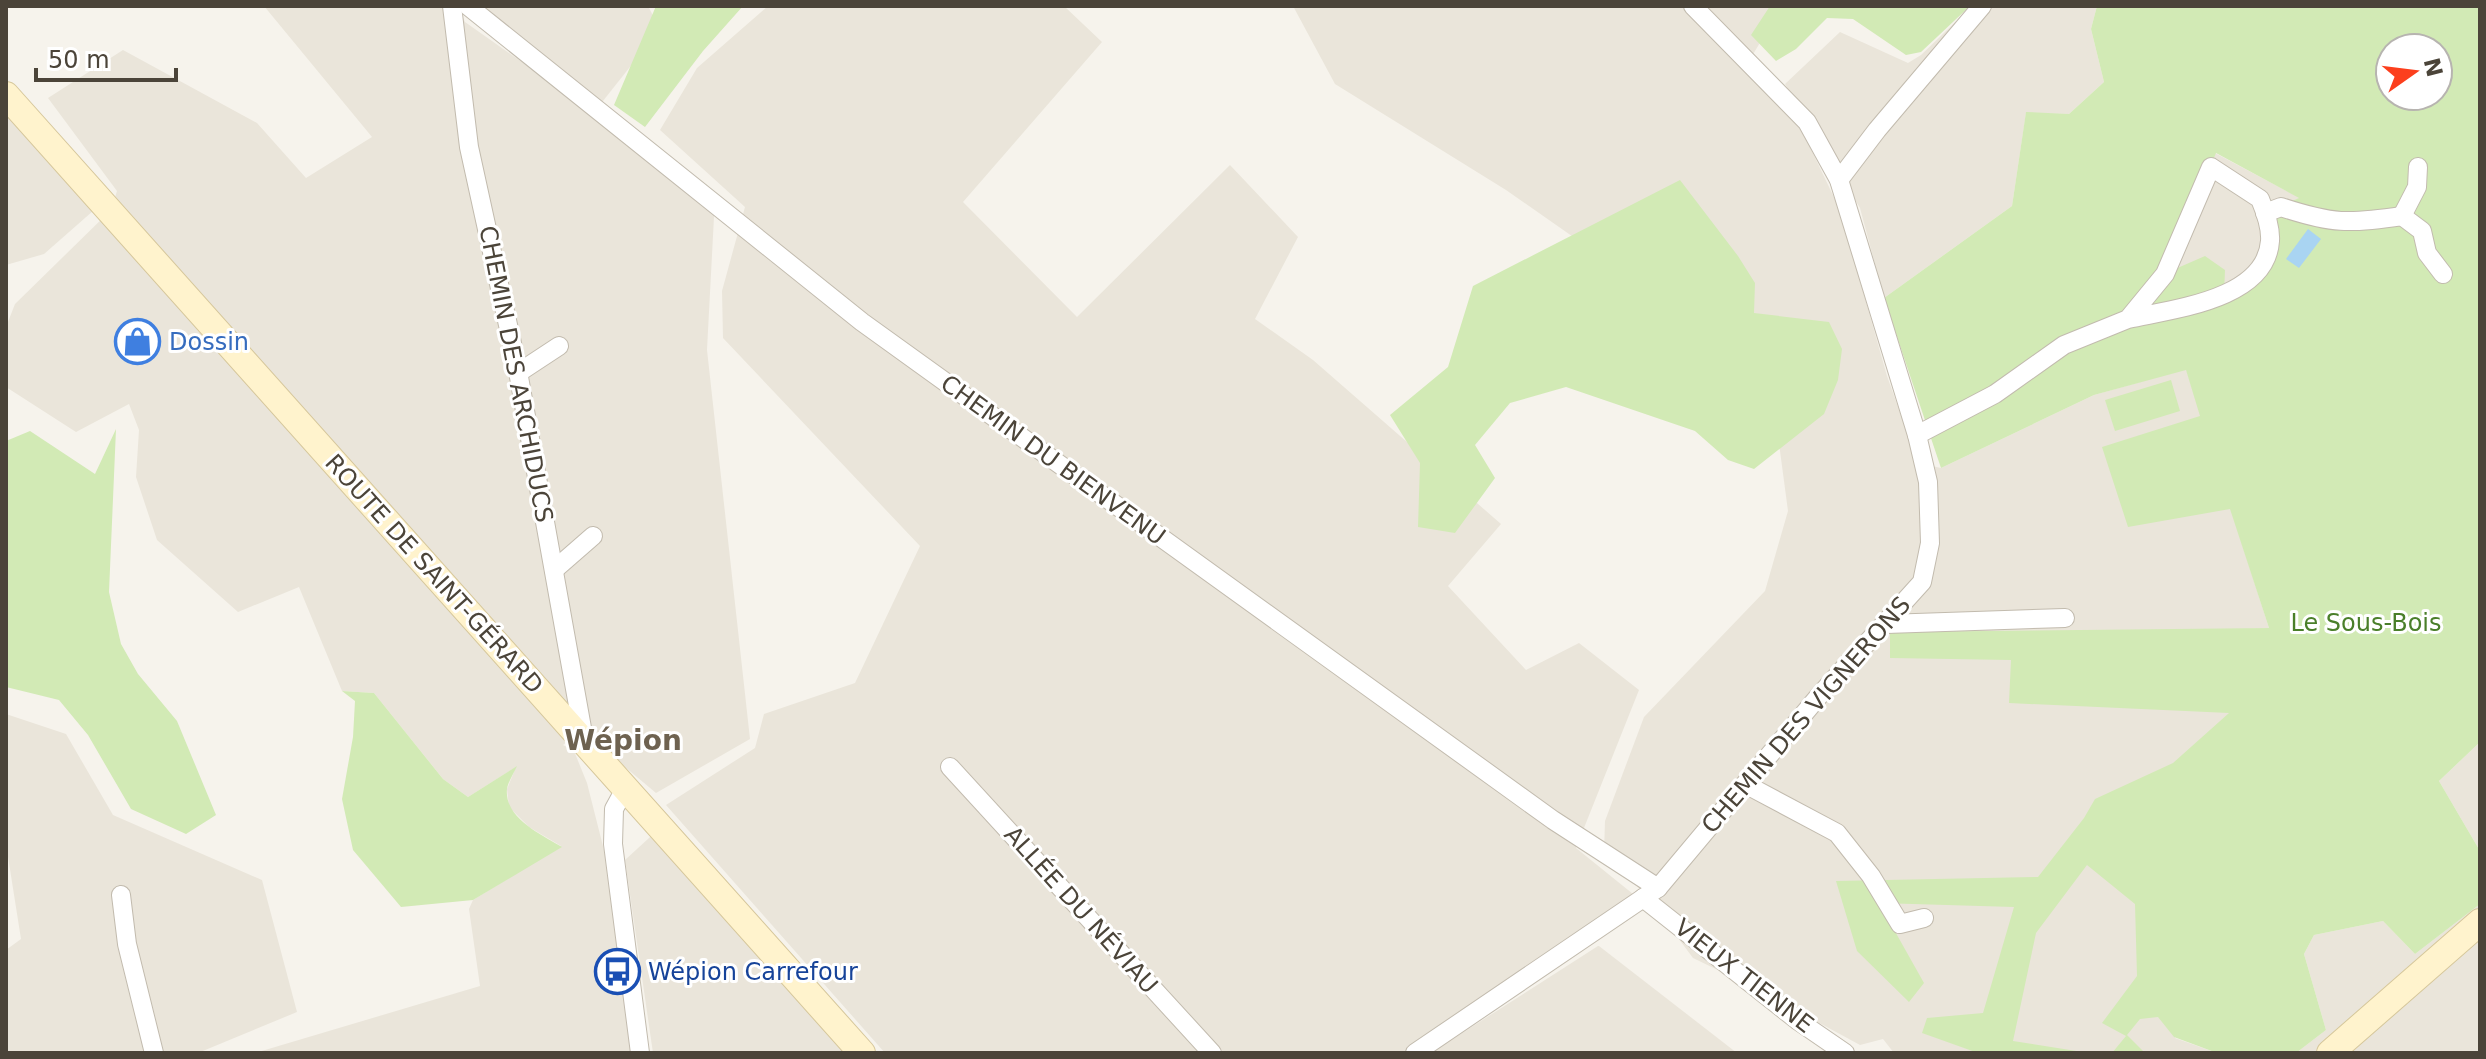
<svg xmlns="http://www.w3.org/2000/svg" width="2486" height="1059" viewBox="0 0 2486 1059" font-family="'DejaVu Sans',sans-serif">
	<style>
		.residential { fill: #eae5da }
		.green { fill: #d2eab5; fill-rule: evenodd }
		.water { fill: #a9d4f2 }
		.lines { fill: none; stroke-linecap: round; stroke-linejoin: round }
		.minor-casing { stroke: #c2bbae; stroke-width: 20 }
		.secondary-casing { stroke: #d6c79b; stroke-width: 28 }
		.minor { stroke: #fff; stroke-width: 18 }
		.secondary { stroke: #fff3cd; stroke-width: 26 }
		.labels { text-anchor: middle; stroke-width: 6; stroke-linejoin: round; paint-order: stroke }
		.shop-label { font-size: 24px; fill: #366cbe; stroke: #fff; text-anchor: start }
		.street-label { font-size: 24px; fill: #4b4439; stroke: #fff }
		.park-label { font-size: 24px; fill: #4a7f2a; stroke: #fff }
		.transit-label { font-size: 24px; fill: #164399; stroke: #fff; text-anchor: start }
		.quarter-label { font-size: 28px; font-weight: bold; fill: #6e6250; stroke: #fff }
	</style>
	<rect width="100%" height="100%" fill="#f6f3ec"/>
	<!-- residential -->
	<g class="residential">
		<polygon points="264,6 457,6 465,22 715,198 707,350 750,739 656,793 581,730 563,745 574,751 587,783 608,866 633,1053 255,1053 480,986 469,909 473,900 561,846 529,827 509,807 507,789 516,767 468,797 443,779 374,693 342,691 299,587 238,612 157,540 136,477 139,430 129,404 76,432 6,387 6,327 15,304 111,210 117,191 48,98 123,50 257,123 306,178 372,137"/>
		<polygon points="481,6 648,6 660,29 599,106"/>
		<polygon points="768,6 1064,6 1102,42 963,202 1077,317 1230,165 1298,237 1255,319 1313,360 1501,524 1448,586 1526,670 1579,643 1639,690 1576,848 1633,894 1459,1020 1402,1053 885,1053 666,805 755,748 764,714 855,683 920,546 723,338 722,291 745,207 660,130 697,68"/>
		<polygon points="1293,6 1782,6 1749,61 1800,126 1840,210 1887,376 1918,463 1941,468 2094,395 2186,369 2269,628 2244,629 2175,1038 2217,1053 1894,1053 1883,1039 1860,1045 1755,988 1693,958 1649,899 1604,852 1605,821 1644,717 1765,591 1788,511 1768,361 1619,269 1506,190 1335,84"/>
		<polygon points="1972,6 2097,6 2091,29 2104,82 2069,114 2026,113 2012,206 1884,298 1860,208 1785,84 1840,32 1908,63 1921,55"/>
		<polygon points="6,83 110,196 44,254 6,265"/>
		<polygon points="2215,153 2300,198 2265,213 2265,258 2224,296 2165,274"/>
		<polygon points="6,714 66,734 113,815 262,880 297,1012 198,1053 6,1053 6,950 21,939 6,844"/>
		<polygon points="2480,742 2480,851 2439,781"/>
		<polygon points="661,827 868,1053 653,1053 625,860"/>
		<polygon points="2480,904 2480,1053 2296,1053 2326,1030 2304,954 2314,935 2383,921 2415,954"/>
		<polygon points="1599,946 1737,1053 1431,1053 1598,946"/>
	</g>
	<!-- green -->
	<g class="green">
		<polygon points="656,6 743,6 703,51 645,127 614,105"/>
		<polygon points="1770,6 1970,6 1921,52 1906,55 1853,19 1827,18 1796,49 1776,61 1751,35"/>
		<path d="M2097,6H2480V742L2439,781L2480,851V904L2415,954L2383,921L2314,935L2304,954L2326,1030L2296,1053H2217L2174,1037L2158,1017L2140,1019L2127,1035L2145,1053H2112L2126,1036L2102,1023L2137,976L2135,904L2087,865L2036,933L2013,1041L2089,1053H1978L1922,1033L1927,1018L1983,1013L2014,907L1879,903L1924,983L1909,1002L1857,951L1836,881L2038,877L2084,818L2095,799L2173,763L2229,713L2009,703L2011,660L1890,658V632L2269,628L2230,509L2128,527L2102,447L2200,416L2186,370L2094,395L1941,468L1884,298L2012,206L2026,112L2069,114L2104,82L2091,29ZM2390,48H2438V96H2390ZM2216,153L2299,198L2265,213V258L2224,295L2225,270L2205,256L2166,273Z"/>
		<polygon points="1680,180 1738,256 1755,283 1754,313 1829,322 1842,349 1838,380 1824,414 1754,469 1728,460 1695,431 1566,387 1510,403 1475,445 1495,478 1455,533 1418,527 1420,463 1390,415 1448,367 1473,286"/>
		<polygon points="2171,380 2180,411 2115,431 2105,400"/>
		<polygon points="116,429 109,592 121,644 138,674 177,721 216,815 186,834 131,809 88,735 59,700 6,687 6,441 30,431 95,474"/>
		<path d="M342,691L374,693L443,779L468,797L517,766C514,773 508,782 507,789C504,818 542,835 562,847L473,900L401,907L353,850L342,799L353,737L355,701Z"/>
	</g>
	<!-- water -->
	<polygon class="water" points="2308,229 2321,239 2299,268 2286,259"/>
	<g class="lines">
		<defs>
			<g id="minor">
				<polyline points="452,6 469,147 517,366 584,739"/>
				<polyline points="468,6 862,322 1553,820 1658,888"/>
				<polyline points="1839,180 1877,130 1982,6"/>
				<path d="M2265,213L2281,207C2332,224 2349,224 2402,216L2422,231L2427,253L2443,274"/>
				<polyline points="2402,216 2417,187 2418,167"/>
				<polyline points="518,373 559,346"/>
				<path d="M1917,435L1995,394L2064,345L2128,319L2165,274L2211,167L2260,199C2265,211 2271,228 2270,241C2266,300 2172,309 2128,319"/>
				<polyline points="554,570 593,536"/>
				<polyline points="1886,624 2065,618"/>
				<polyline points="950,767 1212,1053"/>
				<polyline points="1745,784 1837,833 1871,876 1900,924 1924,918"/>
				<polyline points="626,787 614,809 613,844 640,1053"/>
				<polyline points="121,895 127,944 154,1053"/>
				<polyline points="1643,898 1797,1020 1845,1053"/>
				<polyline points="1415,1053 1658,888 1818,697 1922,582 1930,543 1928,482 1917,435 1839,180 1807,122 1693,6"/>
			</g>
			<g id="secondary">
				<polyline points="6,95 862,1053"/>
				<polyline points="2330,1053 2480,922"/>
			</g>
		</defs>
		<!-- minor casing -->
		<use href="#minor" class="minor-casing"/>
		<!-- secondary casing -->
		<use href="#secondary" class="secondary-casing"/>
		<!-- minor -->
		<use href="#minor" class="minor"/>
		<!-- secondary -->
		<use href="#secondary" class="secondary"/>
	</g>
	<!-- icons -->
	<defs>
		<symbol id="shop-ring" viewBox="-11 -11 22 22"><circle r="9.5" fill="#fff" stroke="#3f7fe0" stroke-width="1.5"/><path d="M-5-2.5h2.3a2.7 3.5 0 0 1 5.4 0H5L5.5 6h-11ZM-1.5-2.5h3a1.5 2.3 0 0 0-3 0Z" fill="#3f7fe0"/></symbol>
		<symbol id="bus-ring" viewBox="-11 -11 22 22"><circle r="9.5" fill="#fff" stroke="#1a4fb4" stroke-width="1.5"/><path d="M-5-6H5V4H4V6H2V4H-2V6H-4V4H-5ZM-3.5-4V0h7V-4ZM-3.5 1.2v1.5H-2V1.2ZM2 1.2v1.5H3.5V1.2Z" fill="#1a4fb4"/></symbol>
	</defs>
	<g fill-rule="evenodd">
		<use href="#shop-ring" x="112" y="316" width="51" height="51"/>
		<use href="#bus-ring" x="592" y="946" width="51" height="51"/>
	</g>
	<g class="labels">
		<!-- shop labels -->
		<g class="shop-label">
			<text x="169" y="350">Dossin</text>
		</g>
		<!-- street labels -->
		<g class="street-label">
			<text transform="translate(516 374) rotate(79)" y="8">CHEMIN DES ARCHIDUCS</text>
			<text transform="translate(1053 460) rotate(36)" y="8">CHEMIN DU BIENVENU</text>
			<text transform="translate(434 574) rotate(48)" y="8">ROUTE DE SAINT-GÉRARD</text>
			<text transform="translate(1806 715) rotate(-49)" y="8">CHEMIN DES VIGNERONS</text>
			<text transform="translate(1081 910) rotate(48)" y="8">ALLÉE DU NÉVIAU</text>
			<text transform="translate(1744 976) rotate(38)" y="8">VIEUX TIENNE</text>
		</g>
		<!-- park labels -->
		<g class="park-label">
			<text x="2366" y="631">Le Sous-Bois</text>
		</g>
		<!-- transit labels -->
		<g class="transit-label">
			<text x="648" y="980">Wépion Carrefour</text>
		</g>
		<!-- quarter labels -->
		<g class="quarter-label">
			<text x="623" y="750">Wépion</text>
		</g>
	</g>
	<!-- border -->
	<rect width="2486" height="1059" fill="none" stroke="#4b4439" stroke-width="16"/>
	<!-- north arrow -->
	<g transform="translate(2414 72) rotate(76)"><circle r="38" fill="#ffffff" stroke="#b7b4b0" stroke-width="2"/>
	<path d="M0-6L14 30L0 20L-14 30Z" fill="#fc3f1d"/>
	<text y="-12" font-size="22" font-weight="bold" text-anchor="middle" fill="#4b4439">N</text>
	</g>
	<!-- scale -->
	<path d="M36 68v12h140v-12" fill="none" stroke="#4b4439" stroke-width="4"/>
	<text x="48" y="68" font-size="24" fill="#4b4439" stroke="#ffffff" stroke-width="6" paint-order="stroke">50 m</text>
</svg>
